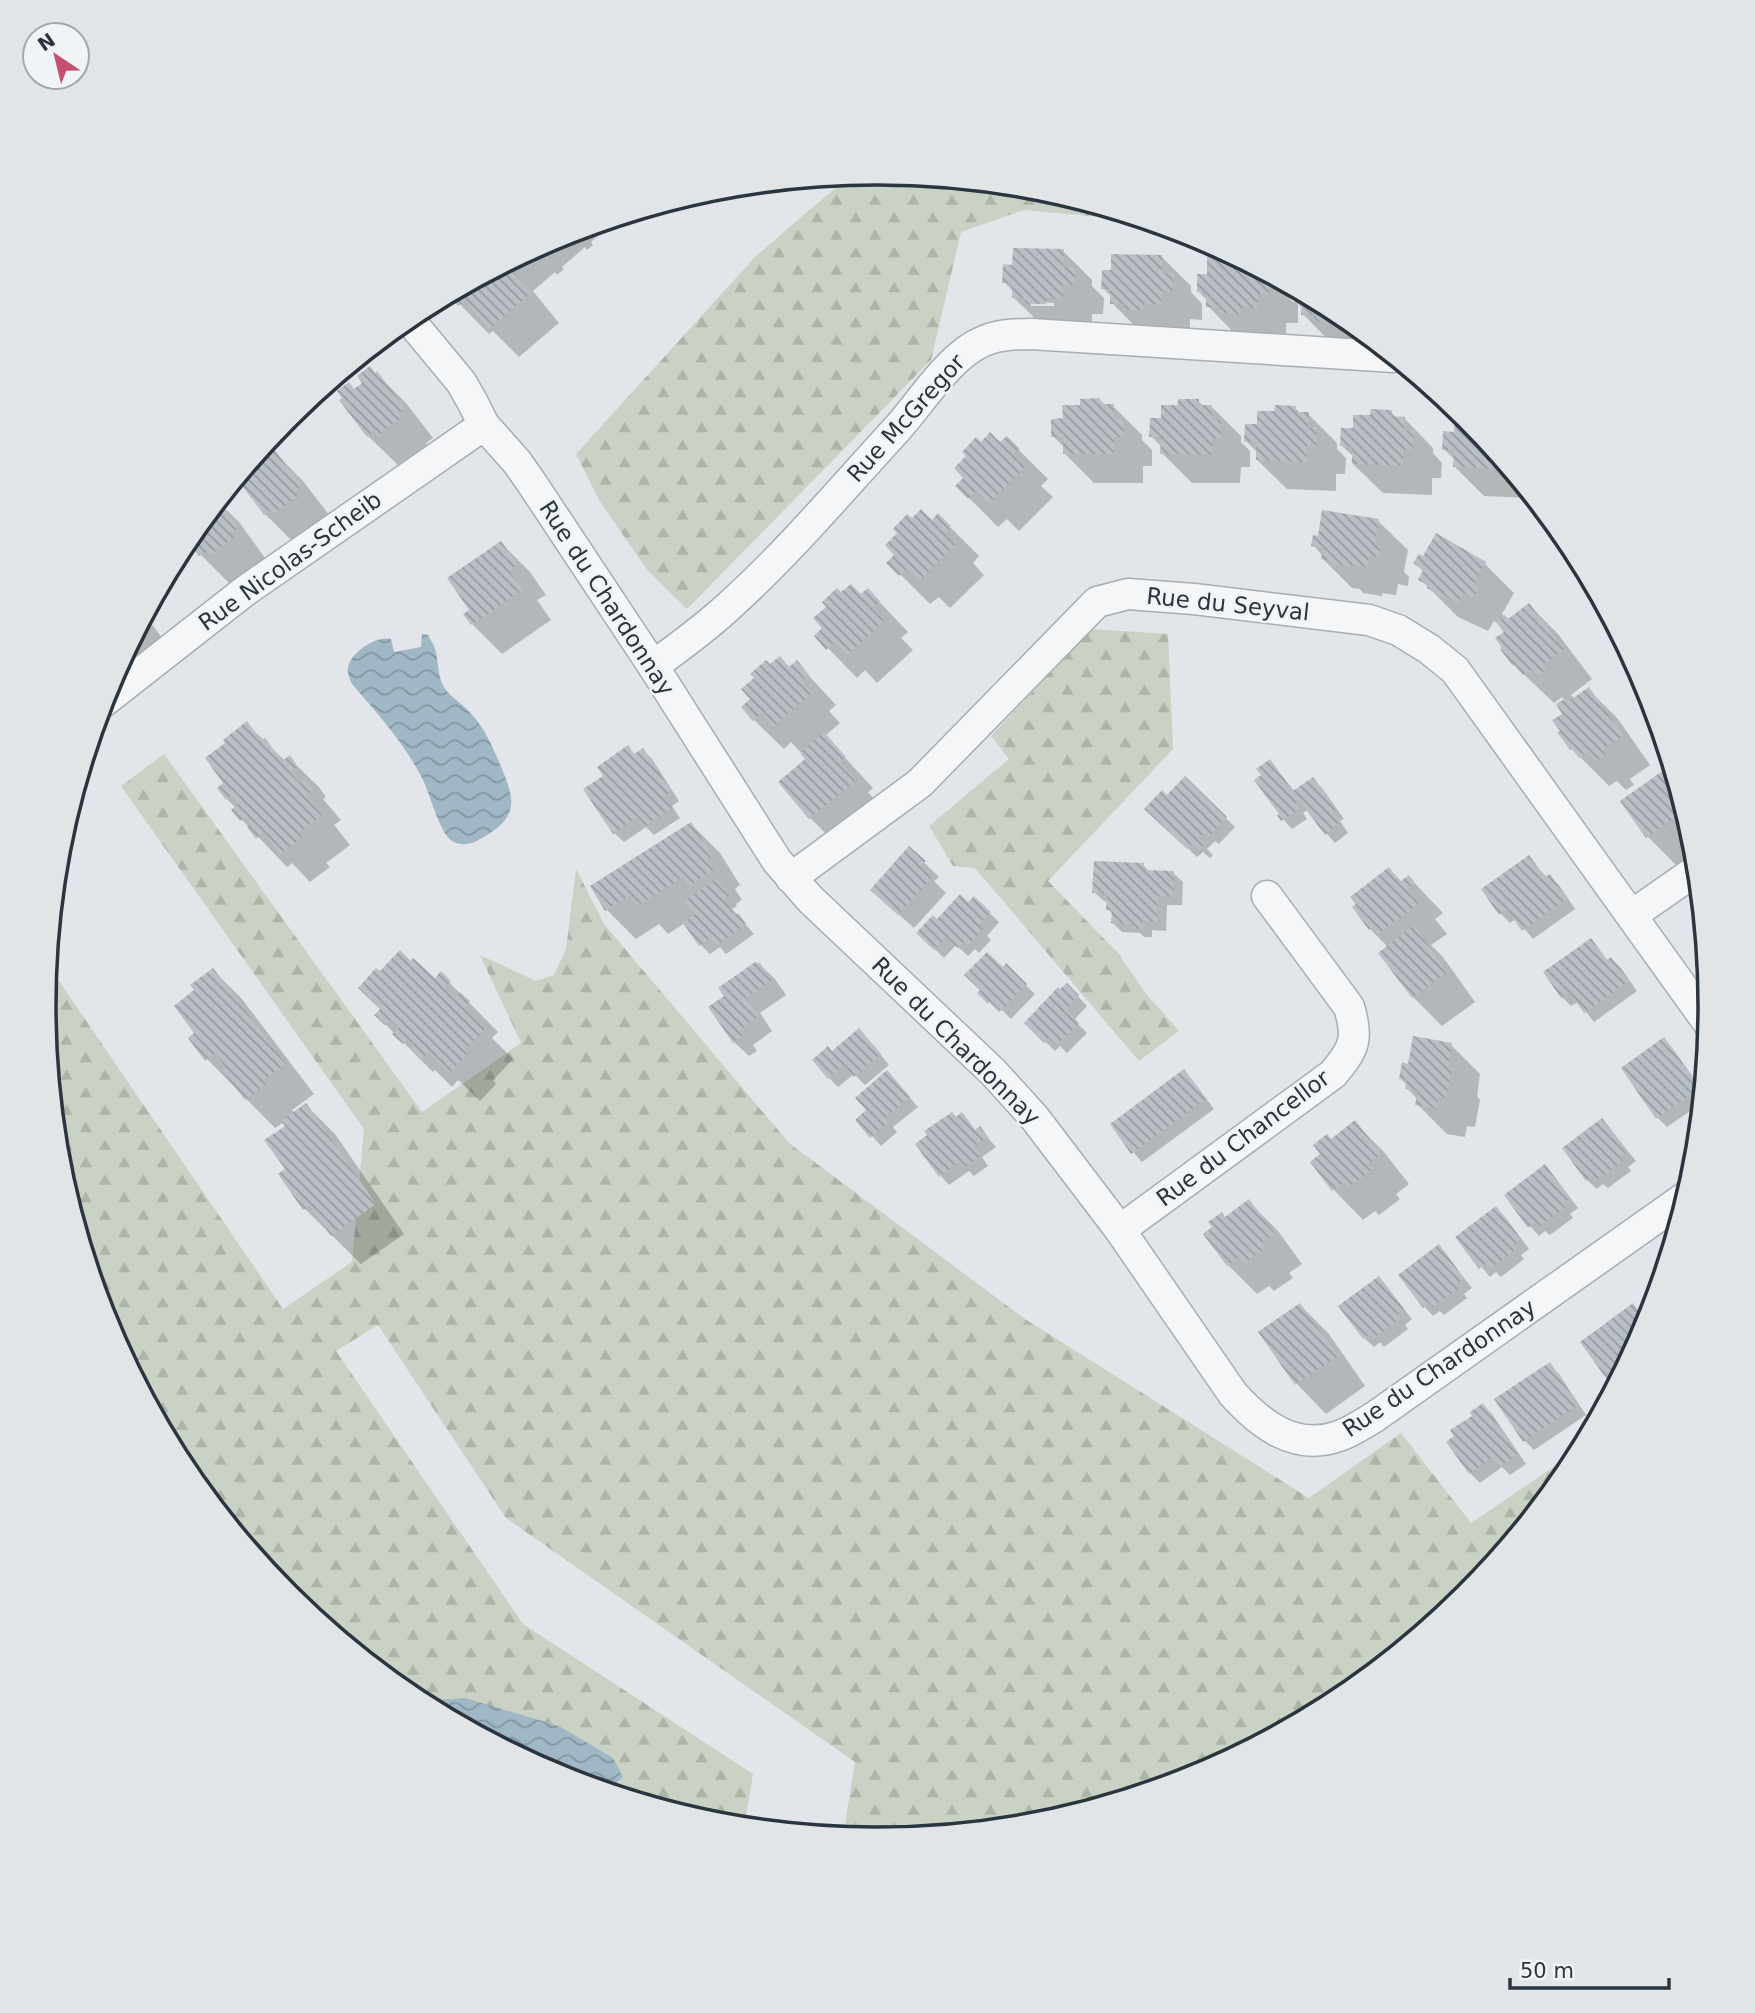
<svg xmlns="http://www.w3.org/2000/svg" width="1755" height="2013" viewBox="0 0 1755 2013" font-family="'DejaVu Sans',sans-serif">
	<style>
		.forest { fill: url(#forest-firs) }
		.water { fill: url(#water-waves) }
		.shadow { fill: #0003; fill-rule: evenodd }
		.building { fill: url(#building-back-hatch) }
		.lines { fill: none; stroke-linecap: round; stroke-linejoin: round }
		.minor-casing { stroke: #a7adb3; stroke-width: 33 }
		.minor { stroke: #f4f6f8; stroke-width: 30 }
		.labels { text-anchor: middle; stroke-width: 5; stroke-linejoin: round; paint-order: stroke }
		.street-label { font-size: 23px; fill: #2b353f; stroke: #f1f4f6 }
		.rim { fill: none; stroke: #2b353f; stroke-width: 3.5 }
	</style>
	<defs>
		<pattern id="forest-firs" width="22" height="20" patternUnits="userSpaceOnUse" patternTransform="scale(1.75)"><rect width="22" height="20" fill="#c9d2c4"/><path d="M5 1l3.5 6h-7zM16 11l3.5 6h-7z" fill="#adb5a9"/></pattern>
		<pattern id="water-waves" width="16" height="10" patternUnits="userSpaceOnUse" patternTransform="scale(1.75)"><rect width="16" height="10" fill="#a0b7c6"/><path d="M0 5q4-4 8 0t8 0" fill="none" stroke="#8396a2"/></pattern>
		<pattern id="building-back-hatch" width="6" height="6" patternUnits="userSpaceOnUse" patternTransform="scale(1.75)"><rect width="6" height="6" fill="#b9bfc5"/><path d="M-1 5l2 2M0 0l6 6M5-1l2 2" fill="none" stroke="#979ca1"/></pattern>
	</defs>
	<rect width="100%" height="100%" fill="#e2e5e9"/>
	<!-- forest -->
	<g class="forest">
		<polygon points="878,173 1041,189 1146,221 1024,210 961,232 931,360 687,609 648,571 599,500 576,454 757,255 848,177"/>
		<polygon points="1092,629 1168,634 1173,749 1048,881 1118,953 1147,995 1179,1031 1139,1061 975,868 953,866 929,826 1009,759 991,736"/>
		<polygon points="164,754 422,1112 521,1043 480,955 536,981 554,975 566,949 576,869 604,924 789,1143 1025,1319 1309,1498 1401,1433 1471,1523 1583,1447 1571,1470 1467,1596 1340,1700 1196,1777 1040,1824 877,1840 843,1837 855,1762 506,1518 378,1325 336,1351 523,1624 753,1774 744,1827 714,1824 607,1791 623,1777 437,1700 431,1708 414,1700 288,1596 188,1474 107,1325 60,1169 44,1006 48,965 283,1309 352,1262 364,1129 121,786"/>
	</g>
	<!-- water -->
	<g class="water">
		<path d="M422,634L428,635C430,640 434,644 435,649C439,662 437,679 446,690C454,700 466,706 473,716C485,729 492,746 499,762C514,797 522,816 482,838C473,844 462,847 452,841C439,832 430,793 422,778C405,744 377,713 352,684C350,679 347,674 348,668C350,652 377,635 391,639L394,652L421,647Z"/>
		<polygon points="465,1698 559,1726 613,1758 623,1777 607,1791 558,1777 431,1708 437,1700"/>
	</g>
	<!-- shadow -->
	<g class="shadow">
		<polygon points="620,217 622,220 615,226 613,223 591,242 593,245 587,250 585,247 562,267 564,269 557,275 555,272 533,291 559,323 519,357 493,331 489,334 450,294 559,236"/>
		<path d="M1063,251L1092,280V286L1104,298L1103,314H1092V327L1043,326L1013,297V291L1004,282L1014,267ZM1031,302L1054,303V306H1031Z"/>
		<polygon points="1162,257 1191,286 1191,292 1202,304 1202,320 1190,319 1190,333 1141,332 1112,303 1112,297 1103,288 1112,272"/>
		<polygon points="1209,259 1241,260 1276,279 1287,289 1287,296 1294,303 1294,288 1341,313 1379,344 1332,344 1303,314 1303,309 1298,304 1298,323 1286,323 1286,337 1237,336 1208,306 1208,301 1199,292 1208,276"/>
		<polygon points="377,374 406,403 433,438 426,443 429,448 408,464 404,460 398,465 368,436"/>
		<polygon points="1100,400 1106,406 1113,406 1142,435 1142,440 1152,450 1152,466 1143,466 1143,483 1094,483 1065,454 1065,448 1053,436 1064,420 1081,406"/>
		<polygon points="1198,401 1204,406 1212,407 1241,436 1241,442 1250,451 1250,467 1241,467 1240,483 1192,483 1162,453 1162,447 1151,436 1163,420 1180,406"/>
		<polygon points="1295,408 1301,414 1308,414 1337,443 1337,449 1346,458 1345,474 1336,474 1336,491 1287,489 1257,460 1258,453 1246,441 1259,426"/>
		<polygon points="1391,412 1397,418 1404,418 1433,448 1433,453 1442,463 1441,478 1432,478 1432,495 1383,493 1353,464 1354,457 1342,446 1354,430 1372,417"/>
		<polygon points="1470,420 1566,538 1542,513 1530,498 1484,496 1455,467 1455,460 1444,449"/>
		<polygon points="1007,438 1048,479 1041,486 1053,497 1019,531 1007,519 998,527 957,486"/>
		<polygon points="267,447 272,453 274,452 303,481 330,516 294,543 265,514 240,475 248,466 251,469 261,461 257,455"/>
		<polygon points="218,502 239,522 265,558 258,563 262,568 230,584 201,555 188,538"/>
		<polygon points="938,515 979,556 973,563 984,575 950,608 939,597 930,604 889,563 897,555 912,521 932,522"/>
		<polygon points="1378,521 1408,550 1404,572 1409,577 1408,586 1398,584 1396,595 1382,593 1382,596 1363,593 1360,589 1352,588 1323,559 1323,556 1313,545"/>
		<polygon points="1568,540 1571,544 1602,602 1591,591 1581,577 1583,575 1572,564 1569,547 1565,542"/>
		<polygon points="501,543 530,572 546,595 537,600 551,620 502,654 472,624 466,615 472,611"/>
		<polygon points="1415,563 1485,564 1514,593 1502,614 1509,621 1529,605 1558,634 1592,679 1571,695 1575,699 1589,690 1618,719 1650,765 1630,779 1634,785 1626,790 1617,781 1609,786 1572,749 1560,733 1565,714 1565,701 1562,697 1554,703 1514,665 1502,650 1506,632 1501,625 1494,621 1488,631 1458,617 1420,579 1424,572"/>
		<polygon points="868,590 908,632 901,638 913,650 877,683 865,670 857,678 828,648 825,628 841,595 861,596"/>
		<polygon points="146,616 165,642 130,668 122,660"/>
		<polygon points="797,663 836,705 829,711 840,723 825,736 873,788 868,792 884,810 840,847 810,818 780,783 807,759 791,742 784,749 754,720 752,700 770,666 790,668"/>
		<polygon points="247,724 285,761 289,758 319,787 326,797 323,799 341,820 334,825 350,845 326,863 330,867 310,882 292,863 287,867 242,820 234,810 236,808 227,799 225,783 227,743"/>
		<polygon points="628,748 635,755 643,750 652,759 679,801 672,806 680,818 654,835 646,827 624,842 614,833 605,776"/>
		<polygon points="1269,761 1295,792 1312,779 1322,788 1344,819 1340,821 1348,833 1335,843 1326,833 1308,809 1303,813 1307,819 1292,829 1279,815 1281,814 1263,776"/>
		<polygon points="1672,767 1695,844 1696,853 1677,866 1648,837 1623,801"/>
		<polygon points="1185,779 1235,827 1219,844 1215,841 1207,849 1213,855 1210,858 1203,852 1197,857 1147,809 1167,798"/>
		<polygon points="691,824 720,853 740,885 735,889 742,900 736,904 737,906 732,909 754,934 726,954 720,947 710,954 701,945 685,923 668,934 659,924 636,939 606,909"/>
		<polygon points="910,849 939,877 934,881 946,893 914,928 887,904"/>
		<polygon points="1529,857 1547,878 1550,876 1559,885 1575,909 1533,939 1516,919 1510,923 1501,914 1484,890"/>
		<polygon points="1143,865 1150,872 1173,873 1183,882 1182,905 1167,905 1166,931 1152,930 1152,937 1144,937 1140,933 1122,932 1113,923 1113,915 1108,909 1108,902 1104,901 1094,892"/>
		<polygon points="1389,869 1402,882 1409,877 1443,913 1435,919 1447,934 1431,945 1443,957 1475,1002 1442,1026 1413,997 1388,947 1370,929 1354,908"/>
		<polygon points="974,898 999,922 987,936 991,940 979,953 975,949 968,956 956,945 944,958 918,933 968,904"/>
		<polygon points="1702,915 1704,930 1696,919"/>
		<polygon points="1591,940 1608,961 1611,959 1621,968 1637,991 1594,1022 1578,1002 1571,1006 1562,997"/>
		<polygon points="759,964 775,979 786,995 760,1013 772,1031 753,1045 757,1051 749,1056 734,1042 726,996"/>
		<polygon points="1006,966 1035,994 1011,1019 1001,1009 999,1012 980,993"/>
		<polygon points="213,970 242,999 314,1094 292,1110 295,1113 306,1105 335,1134 404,1234 361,1264 305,1209 281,1174 287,1170 287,1126 284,1122 275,1128 207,1059 197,1033 197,990"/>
		<polygon points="441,974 498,1032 492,1038 513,1059 493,1080 496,1084 480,1101 458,1080 452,1087 435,1070 433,1072 376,1015 435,980"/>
		<polygon points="1067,985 1087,1006 1074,1020 1087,1033 1067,1053 1060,1046 1055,1051 1026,1023"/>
		<polygon points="868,1039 889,1065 865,1085 854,1074 838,1087 829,1078 832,1053"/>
		<polygon points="1664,1039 1673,1049 1703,1091 1702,1103 1667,1127 1658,1118"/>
		<polygon points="1451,1045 1480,1074 1477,1096 1480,1100 1475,1127 1467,1126 1465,1137 1447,1134 1417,1104 1418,1100 1407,1088 1407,1085 1400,1078 1409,1066"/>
		<polygon points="1184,1071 1193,1081 1214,1109 1142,1162 1133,1152"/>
		<polygon points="896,1082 918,1107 893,1127 897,1132 881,1146 858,1120"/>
		<polygon points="962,1114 976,1131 980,1129 996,1147 982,1157 988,1166 974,1176 969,1171 949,1185 940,1175 956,1119"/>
		<polygon points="1602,1120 1636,1161 1628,1167 1631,1171 1608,1188 1603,1184 1597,1189 1587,1180"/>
		<polygon points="1355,1123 1384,1152 1409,1184 1396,1194 1400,1199 1379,1215 1375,1211 1363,1220 1334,1190 1312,1163 1323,1155 1331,1141"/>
		<polygon points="1554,1176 1578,1208 1570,1214 1573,1218 1550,1235 1545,1231 1539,1236 1530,1226"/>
		<polygon points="1249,1202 1278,1231 1302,1264 1289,1273 1293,1278 1274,1291 1269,1286 1257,1294 1228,1265 1226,1218"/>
		<polygon points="1496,1208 1505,1217 1529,1249 1521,1255 1524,1259 1501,1277 1496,1272 1490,1277 1457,1237"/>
		<polygon points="1439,1247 1472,1288 1464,1294 1467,1298 1444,1315 1440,1311 1433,1316 1424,1306"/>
		<polygon points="1379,1278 1412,1319 1405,1325 1408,1329 1384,1347 1380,1342 1374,1347 1364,1338"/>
		<polygon points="1300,1305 1329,1334 1365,1386 1326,1414 1297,1384 1260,1333"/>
		<polygon points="1632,1306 1648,1324 1616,1386 1582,1343"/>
		<polygon points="1550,1365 1559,1374 1586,1415 1534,1450 1525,1441"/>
		<polygon points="1483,1405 1492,1414 1526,1464 1510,1475 1502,1467 1480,1483 1470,1473 1448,1442"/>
	</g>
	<!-- building -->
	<g class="building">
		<polygon points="1013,248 1064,249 1063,267 1075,267 1075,285 1063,285 1063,299 1046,298 1046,304 1025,304 1025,298 1012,298 1012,283 1002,283 1003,264 1012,265"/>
		<polygon points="1111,254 1162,255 1162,273 1174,273 1173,291 1162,291 1161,304 1144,304 1144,310 1123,310 1124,304 1110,304 1110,289 1101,289 1102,270 1111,270"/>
		<polygon points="1207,257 1237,258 1258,269 1258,276 1269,276 1269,295 1258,294 1257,308 1240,308 1240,314 1219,313 1219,307 1206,307 1206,293 1197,292 1197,274 1207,274"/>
		<polygon points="507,264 531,293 489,329 465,301 458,306 449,295"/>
		<polygon points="1292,287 1341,313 1344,316 1335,316 1335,321 1314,321 1314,315 1301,315 1302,300 1292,300"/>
		<polygon points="370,366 375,373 377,371 405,408 398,413 401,418 378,436 374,431 367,437 339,400 342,398 337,391 349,382 354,389 362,383 357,376"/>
		<polygon points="1100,398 1101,404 1114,404 1114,419 1123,419 1124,437 1114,437 1114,454 1063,454 1063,437 1051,437 1051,419 1063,418 1062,405 1080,405 1080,399"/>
		<polygon points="1178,399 1199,399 1199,405 1212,405 1212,420 1221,420 1221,438 1212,438 1212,455 1160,454 1161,437 1149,437 1150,418 1161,418 1161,405 1178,405"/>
		<polygon points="1275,405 1296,406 1295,412 1309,412 1308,427 1317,427 1317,446 1307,445 1307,462 1256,460 1256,442 1244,442 1245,424 1257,424 1257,411 1274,411"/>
		<polygon points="1371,409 1392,410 1391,416 1405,417 1404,431 1414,431 1413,450 1403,449 1403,466 1352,464 1352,447 1340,446 1341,428 1353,428 1353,415 1370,415"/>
		<polygon points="1455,418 1468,418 1505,463 1504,469 1453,467 1454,450 1442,450 1443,431 1454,432"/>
		<polygon points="990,432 1000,442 1007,436 1020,449 1013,455 1025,467 989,503 976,491 968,499 955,486 963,478 954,468 966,456 962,452 976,437 981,442"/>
		<polygon points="267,445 272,451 274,449 302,486 295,492 298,496 274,514 271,509 264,515 237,479 249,465 250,467 259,461 256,456"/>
		<polygon points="1519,481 1544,511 1540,514 1517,483"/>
		<polygon points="218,502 238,528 230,533 234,537 210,555 207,551 199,556 187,540"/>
		<polygon points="921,509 932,520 938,513 951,526 945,533 956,544 920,580 908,568 899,576 886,563 894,555 885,545 897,533 893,529 907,514 912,518"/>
		<polygon points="1322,510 1379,519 1375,545 1381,546 1379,557 1369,556 1367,567 1353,565 1353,567 1332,564 1333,561 1321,559 1323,548 1311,546 1313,535 1318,536"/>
		<polygon points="1436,533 1486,562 1473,585 1478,588 1473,598 1464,593 1458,603 1446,596 1445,598 1427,588 1428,585 1418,580 1423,570 1413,563 1419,554 1423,556"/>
		<polygon points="1567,539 1579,559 1571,565 1561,551 1566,547 1563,542"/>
		<polygon points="501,541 518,565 509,571 523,590 471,625 463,614 469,610 447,578"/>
		<polygon points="1586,572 1595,588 1589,592 1579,577"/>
		<polygon points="851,584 861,594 868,588 880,601 874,608 885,620 847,655 835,642 826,650 814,636 822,628 813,618 826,607 822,602 837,588 841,592"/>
		<polygon points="1529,603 1564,649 1543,665 1547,669 1538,676 1532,669 1523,675 1514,664 1513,666 1500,649 1502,648 1495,638 1504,632 1496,622 1505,615 1508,619"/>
		<polygon points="780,656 789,667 797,660 809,675 801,680 812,693 773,727 762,713 753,721 741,707 750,699 741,689 754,678 750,674 766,660 770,664"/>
		<polygon points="1589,687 1623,736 1602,750 1606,755 1595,762 1588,752 1579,758 1572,749 1570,750 1557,732 1560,731 1552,720 1562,714 1556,704 1566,698 1569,701"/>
		<polygon points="247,721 261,740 265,738 282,761 290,755 298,767 290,772 299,783 305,779 313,790 306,795 322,815 299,833 302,837 280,854 264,833 256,839 247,827 251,824 246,817 240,821 231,810 238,804 231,795 226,800 217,788 223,783 205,758 225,743 223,740"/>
		<polygon points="824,732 846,757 840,762 856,780 809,819 778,782 805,759 800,753"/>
		<polygon points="628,745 634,754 643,748 671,791 664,796 672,808 644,827 637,817 613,834 583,789 603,776 597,767"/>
		<polygon points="1270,759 1293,791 1313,777 1336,809 1332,811 1340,823 1325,835 1299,800 1295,803 1299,809 1281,821 1277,815 1279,814 1254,780 1261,775 1256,769"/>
		<polygon points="1671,765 1685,811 1646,838 1620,801"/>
		<polygon points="1185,776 1227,817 1209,836 1205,833 1199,838 1205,844 1199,850 1192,844 1187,849 1144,809 1162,790 1167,795"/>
		<polygon points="691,822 712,855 707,859 714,870 689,886 683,877 637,906 630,895 605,911 590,886"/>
		<polygon points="909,846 926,861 920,866 933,877 898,915 870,890"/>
		<polygon points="1529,855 1545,877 1550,874 1567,899 1522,931 1507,909 1499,915 1481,889"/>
		<polygon points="1094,861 1144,863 1144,870 1174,871 1173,897 1158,896 1157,922 1143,921 1143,929 1133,928 1133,924 1111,923 1112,910 1106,910 1107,894 1092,893"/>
		<polygon points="1389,867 1400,882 1409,875 1415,883 1407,889 1419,904 1377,935 1371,928 1369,930 1352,907 1356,904 1350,897"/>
		<polygon points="717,878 729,896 724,899 735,915 738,913 746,924 716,946 710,938 699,946 683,923 695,915 685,901"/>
		<polygon points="960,894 968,902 974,896 991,912 979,925 983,929 969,945 965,941 958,948 946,937 934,950 916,933 933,915 937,919"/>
		<polygon points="1414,925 1447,972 1412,998 1378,953"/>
		<polygon points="1591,938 1607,960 1611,957 1629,981 1584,1013 1569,992 1561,998 1543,972"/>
		<polygon points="400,950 411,961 413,958 435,978 441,971 451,981 445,988 455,997 460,992 470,1001 464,1008 485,1029 465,1050 468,1054 449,1073 428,1052 422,1059 411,1048 414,1045 408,1039 403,1044 392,1034 399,1028 390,1020 385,1025 374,1015 380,1009 358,988 376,968 380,971"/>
		<polygon points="987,952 1003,967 1006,963 1027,984 1001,1011 990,1001 988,1004 977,993 980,990 964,975"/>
		<polygon points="755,962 760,963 772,980 746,998 759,1016 740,1030 743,1035 733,1043 708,1007 724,996 718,988"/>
		<polygon points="213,968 286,1064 264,1080 267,1083 245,1100 222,1071 226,1068 215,1053 205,1061 188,1038 194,1033 174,1006 194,990 190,985"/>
		<polygon points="1067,983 1079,995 1066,1009 1079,1023 1057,1045 1049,1038 1044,1043 1024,1023 1058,987 1060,989"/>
		<polygon points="859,1028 881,1054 854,1077 844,1065 828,1079 812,1060 828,1046 832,1051"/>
		<polygon points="1413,1036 1452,1043 1448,1068 1452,1069 1446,1098 1438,1097 1436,1109 1415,1105 1418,1091 1405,1089 1407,1080 1399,1079 1402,1062 1408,1064"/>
		<polygon points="1664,1037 1700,1088 1656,1119 1621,1068"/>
		<polygon points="1184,1069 1206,1099 1131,1154 1110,1124"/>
		<polygon points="887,1070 910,1097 885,1117 889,1122 870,1138 855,1120 866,1110 855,1098"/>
		<polygon points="306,1103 376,1204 331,1236 310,1206 303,1210 278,1174 285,1169 264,1140 285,1126 281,1121"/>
		<polygon points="952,1112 956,1117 962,1112 975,1130 980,1126 988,1137 974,1147 980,1156 964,1168 959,1162 939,1177 915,1144 927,1135 924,1131"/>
		<polygon points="1602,1118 1628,1151 1620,1157 1623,1161 1597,1180 1593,1175 1586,1181 1562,1148"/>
		<polygon points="1355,1120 1381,1154 1368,1164 1373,1169 1349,1187 1345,1182 1332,1191 1310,1162 1320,1154 1313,1145 1327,1134 1331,1139"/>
		<polygon points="1545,1164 1570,1198 1562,1204 1565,1208 1539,1227 1535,1222 1528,1228 1504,1195"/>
		<polygon points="1249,1199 1275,1234 1261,1243 1265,1248 1244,1263 1239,1257 1227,1266 1203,1234 1212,1227 1208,1222 1222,1212 1225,1217"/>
		<polygon points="1496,1206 1521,1239 1513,1245 1516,1249 1490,1269 1486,1263 1479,1269 1455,1237"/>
		<polygon points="1439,1244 1464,1278 1456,1284 1459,1288 1433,1307 1430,1302 1423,1308 1398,1275"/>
		<polygon points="1379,1276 1404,1309 1397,1315 1400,1319 1374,1338 1370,1334 1363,1339 1338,1306"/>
		<polygon points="1300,1303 1338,1356 1295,1385 1258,1332"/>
		<polygon points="1633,1303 1648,1326 1624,1370 1608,1381 1580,1342"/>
		<polygon points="1550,1362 1578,1405 1523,1442 1494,1399"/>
		<polygon points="1483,1403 1518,1454 1499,1467 1492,1458 1469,1474 1446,1442 1454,1436 1450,1430 1472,1416 1470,1412"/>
	</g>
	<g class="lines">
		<defs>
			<g id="minor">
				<path d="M408,318L461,382L473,403L484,425L517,462L531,482L653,666L777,861L810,899L993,1072L1034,1117L1120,1230L1233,1394C1260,1424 1295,1452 1339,1436C1351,1432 1362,1424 1373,1418L1687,1196"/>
				<path d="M653,666C678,648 704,629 728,607C788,553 841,490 896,430C917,407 934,379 958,358C981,337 1001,334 1031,334L1394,357"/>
				<polyline points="102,703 245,591 484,425"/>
				<polyline points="791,878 920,783 1097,602 1128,594 1194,599 1369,620 1398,630 1429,649 1455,670 1709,1024"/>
				<polyline points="1632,915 1698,869"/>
				<path d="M1120,1230L1333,1074C1354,1049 1359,1039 1349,1007L1267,896"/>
			</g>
		</defs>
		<!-- minor casing -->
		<use href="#minor" class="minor-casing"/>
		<!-- minor -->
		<use href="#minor" class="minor"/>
	</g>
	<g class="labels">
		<!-- street labels -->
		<g class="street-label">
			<text transform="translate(906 418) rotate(-48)" y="8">Rue McGregor</text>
			<text transform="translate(290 561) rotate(-36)" y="8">Rue Nicolas-Scheib</text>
			<text transform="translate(607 598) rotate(57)" y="8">Rue du Chardonnay</text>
			<text transform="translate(1228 604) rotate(6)" y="8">Rue du Seyval</text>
			<text transform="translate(956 1041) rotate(45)" y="8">Rue du Chardonnay</text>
			<text transform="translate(1243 1138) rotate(-37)" y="8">Rue du Chancellor</text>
			<text transform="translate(1439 1368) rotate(-34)" y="8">Rue du Chardonnay</text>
		</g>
	</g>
	<!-- crop -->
	<path d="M0 0H1755V2013H0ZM56 1006a821 821 0 1 1 1642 0a821 821 0 1 1-1642 0Z" fill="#e1e5e7" fill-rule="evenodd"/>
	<path class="rim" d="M56 1006a821 821 0 1 1 1642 0a821 821 0 1 1-1642 0Z"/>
	<!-- north arrow -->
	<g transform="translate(56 56) rotate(325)"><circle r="33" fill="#f1f4f6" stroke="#a2a8ad" stroke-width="2"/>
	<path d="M0-5L12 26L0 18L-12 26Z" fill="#c35270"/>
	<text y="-10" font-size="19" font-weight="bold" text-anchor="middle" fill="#2b353f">N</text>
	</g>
	<!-- scale -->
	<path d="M1510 1978v10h159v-10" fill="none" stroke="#2b353f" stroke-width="3.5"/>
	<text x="1520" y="1978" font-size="21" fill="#2b353f" stroke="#f1f4f6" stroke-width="5" paint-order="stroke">50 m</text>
</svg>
